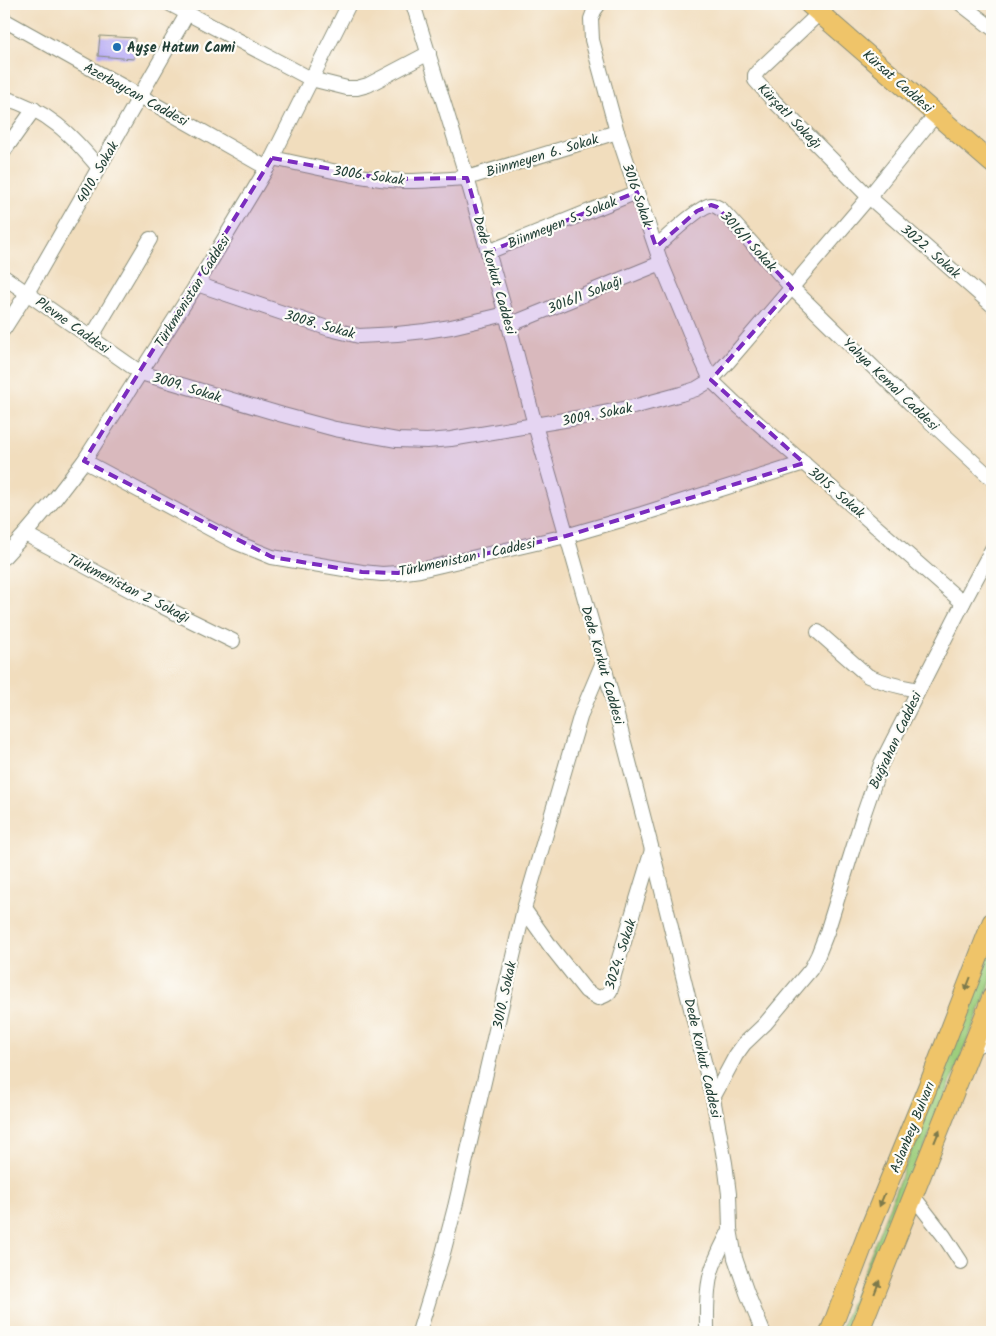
<svg xmlns="http://www.w3.org/2000/svg" width="996" height="1336" viewBox="0 0 996 1336" font-family="Kalam,sans-serif">
	<style>
		.green { fill: #9dce7d; stroke: #5e8658 }
		.building { fill: #b5a9f4 }
		.lines { fill: none; stroke-linecap: round; stroke-linejoin: round }
		.minor-casing { stroke: #888d78; stroke-width: 16 }
		.major-casing { stroke: #888d78; stroke-width: 21 }
		.minor { stroke: #fff; stroke-width: 14 }
		.major { stroke: #efc469; stroke-width: 19 }
		.oneway { fill: #7d7a4c }
		.marked { fill: #7b2cbf; fill-opacity: 0.2; stroke: #7b2cbf; stroke-width: 4; stroke-dasharray: 10 6; stroke-linejoin: round }
		.poi-dot { fill: #1f6fb2; stroke: #fdfcf7; stroke-width: 2 }
		.labels { text-anchor: middle; stroke-width: 4.5; stroke-linejoin: round; paint-order: stroke }
		.poi-label { font-size: 14px; font-weight: bold; fill: #1f3d34; stroke: #fdfcf7; text-anchor: start }
		.street-label { font-size: 14px; fill: #1f3d34; stroke: #fdfcf7 }
	</style>
	<rect width="100%" height="100%" fill="#fdfcf7"/>
	<filter id="ink" filterUnits="userSpaceOnUse"><feTurbulence type="fractalNoise" baseFrequency=".02" numOctaves="2"/><feDisplacementMap in="SourceGraphic" scale="10" xChannelSelector="R" yChannelSelector="G"/><feConvolveMatrix kernelMatrix="1 2 1 2 8 2 1 2 1" color-interpolation-filters="sRGB"/></filter>
	<filter id="wash" filterUnits="userSpaceOnUse"><feTurbulence type="fractalNoise" baseFrequency=".0096" numOctaves="4" result="noise"/><feDisplacementMap in="SourceGraphic" scale="20" xChannelSelector="R" yChannelSelector="G"/><feGaussianBlur stdDeviation="1.12" result="paint"/><feColorMatrix in="noise" values="0 0 0 0 0 0 0 0 0 0 0 0 0 0 0 0 0 1.4 0 .05"/><feComposite in="paint" operator="in"/></filter>
	<g filter="url(#wash)">
		<rect width="100%" height="100%" fill="#f1ddbd"/>
		<!-- green -->
		<polygon class="green" points="992,946 992,979 905,1196 852,1332 840,1332"/>
		<g id="blocks">
			<!-- building -->
			<polygon class="building" points="100,36 135,38 134,59 98,56"/>
		</g>
	</g>
	<g filter="url(#ink)">
		<use href="#blocks" fill-opacity="0" stroke="#888d78" stroke-width="1"/>
		<g class="lines">
			<defs>
				<g id="minor">
					<polyline points="170,4 311,79 347,88 357,88 368,85 429,53"/>
					<polyline points="413,4 467,178 509,325 535,425 603,662 652,850 713,1098 725,1163 729,1194 730,1229 735,1258 747,1293 763,1332"/>
					<polyline points="599,4 594,11 591,19 592,40 617,132 637,192 661,263 695,345 711,380 735,403 963,603"/>
					<polyline points="829,4 758,71 755,75 755,80 771,98 869,197 992,305"/>
					<polyline points="961,4 992,28"/>
					<polyline points="4,20 140,96 267,168"/>
					<path d="M4,98C46,109 72,135 99,168"/>
					<polyline points="4,151 34,109"/>
					<path d="M272,158C316,167 361,179 405,181C426,181 447,179 467,178L617,132"/>
					<path d="M656,247C665,239 701,205 711,205C715,205 719,208 722,210L792,288L911,404L992,479"/>
					<polyline points="488,252 637,192"/>
					<polyline points="4,277 141,373 283,415 335,429 397,440 427,441 451,439 588,416 633,407 681,394 696,389 711,380 728,362 869,197 936,114"/>
					<polyline points="197,284 330,329 359,336 397,334 425,331 451,327 506,314"/>
					<polyline points="509,325 661,263"/>
					<polyline points="4,329 27,293 187,14"/>
					<polyline points="91,338 150,239"/>
					<polyline points="84,461 235,542 272,557 362,572 382,574 398,573 420,570 566,536 642,514 804,463"/>
					<polyline points="25,534 143,597 233,641"/>
					<polyline points="4,557 25,534 54,500 84,461 197,284 267,168 349,4"/>
					<path d="M818,632L868,676C884,683 901,687 918,690"/>
					<path d="M524,909L551,947L586,991L598,998C613,994 611,989 614,975L652,850"/>
					<polyline points="973,1047 992,1040"/>
					<polyline points="713,1098 736,1055 744,1044 765,1024 811,969 818,955 827,932 864,813 881,764 963,603 992,549"/>
					<polyline points="913,1196 944,1236 961,1262"/>
					<polyline points="419,1332 442,1257 455,1207 524,909 581,714 603,662"/>
					<path d="M707,1332C707,1313 706,1292 711,1273C715,1258 723,1244 730,1230"/>
				</g>
				<g id="major">
					<polyline points="809,4 992,163"/>
					<polyline points="830,1332 867,1235 933,1074 992,922"/>
					<polyline points="859,1332 992,997"/>
				</g>
			</defs>
			<!-- minor casing -->
			<use href="#minor" class="minor-casing"/>
			<!-- major casing -->
			<use href="#major" class="major-casing"/>
			<!-- minor -->
			<use href="#minor" class="minor"/>
			<!-- major -->
			<use href="#major" class="major"/>
		</g>
		<!-- one-way arrows -->
		<defs><path id="oneway-solid" d="M-6-.8H1V-3.2L6.5 0L1 3.2V.8H-6Z" transform="scale(1.25)"/></defs>
		<g class="oneway">
			<use href="#oneway-solid" transform="translate(968 984) rotate(111)"/>
			<use href="#oneway-solid" transform="translate(937 1136) rotate(-68)"/>
			<use href="#oneway-solid" transform="translate(882 1200) rotate(112)"/>
			<use href="#oneway-solid" transform="translate(877 1287) rotate(-69)"/>
		</g>
	</g>
	<!-- marked area -->
	<path class="marked" d="M272,158L385,179L467,178L488,252L637,192L656,247L697,211L711,205L717,207L792,288L711,380L804,463L566,536L398,573L362,572L272,557L84,461Z"/>
	<!-- markers -->
	<circle class="poi-dot" cx="117" cy="47" r="5"/>
	<g class="labels">
		<!-- poi labels -->
		<g class="poi-label">
			<text x="127" y="52">Ayşe Hatun Cami</text>
		</g>
		<!-- street labels -->
		<g class="street-label">
			<text transform="translate(898 81) rotate(41)" y="5">Kürsat Caddesi</text>
			<text transform="translate(136 94) rotate(29)" y="5">Azerbaycan Caddesi</text>
			<text transform="translate(790 116) rotate(46)" y="5">Kürşat1 Sokağı</text>
			<text transform="translate(542 155) rotate(-17)" y="5">Biinmeyen 6. Sokak</text>
			<text transform="translate(97 172) rotate(-60)" y="5">4010. Sokak</text>
			<text transform="translate(369 175) rotate(8)" y="5">3006. Sokak</text>
			<text transform="translate(638 195) rotate(71)" y="5">3016 Sokak</text>
			<text transform="translate(562 222) rotate(-22)" y="5">Biinmeyen 5. Sokak</text>
			<text transform="translate(749 241) rotate(48)" y="5">3016/1 Sokak</text>
			<text transform="translate(931 251) rotate(41)" y="5">3022. Sokak</text>
			<text transform="translate(495 275) rotate(74)" y="5">Dede Korkut Caddesi</text>
			<text transform="translate(192 291) rotate(-58)" y="5">Türkmenistan Caddesi</text>
			<text transform="translate(585 294) rotate(-22)" y="5">3016/1 Sokağı</text>
			<text transform="translate(320 324) rotate(16)" y="5">3008. Sokak</text>
			<text transform="translate(73 325) rotate(35)" y="5">Plevne Caddesi</text>
			<text transform="translate(891 384) rotate(44)" y="5">Yahya Kemal Caddesi</text>
			<text transform="translate(187 387) rotate(17)" y="5">3009. Sokak</text>
			<text transform="translate(597 414) rotate(-11)" y="5">3009. Sokak</text>
			<text transform="translate(837 492) rotate(41)" y="5">3015. Sokak</text>
			<text transform="translate(467 557) rotate(-12)" y="5">Türkmenistan 1 Caddesi</text>
			<text transform="translate(129 588) rotate(27)" y="5">Türkmenistan 2 Sokağı</text>
			<text transform="translate(603 665) rotate(74)" y="5">Dede Korkut Caddesi</text>
			<text transform="translate(895 740) rotate(-65)" y="5">Buğrahan Caddesi</text>
			<text transform="translate(620 954) rotate(-72)" y="5">3024. Sokak</text>
			<text transform="translate(504 995) rotate(-78)" y="5">3010. Sokak</text>
			<text transform="translate(703 1058) rotate(77)" y="5">Dede Korkut Caddesi</text>
			<text transform="translate(912 1127) rotate(-68)" y="5">Aslanbey Bulvarı</text>
		</g>
	</g>
	<!-- margin -->
	<rect width="996" height="1336" fill="none" stroke="#fdfcf7" stroke-width="20"/>
</svg>
